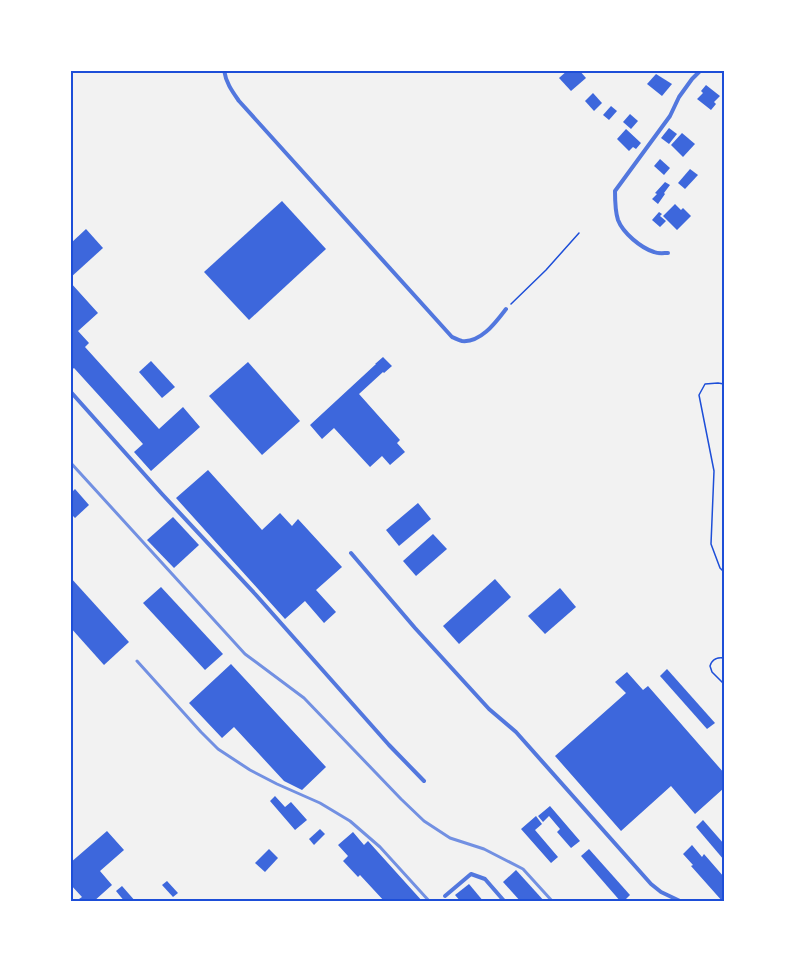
<svg xmlns="http://www.w3.org/2000/svg" width="795" height="972" viewBox="0 0 795 972" font-family="'PT Sans',sans-serif">
	<style>
		.building { fill: #3d67dc }
		.lines { fill: none; stroke-linecap: round; stroke-linejoin: round }
		.path { stroke: #1d4ed8; stroke-width: 1.5 }
		.minor { stroke: #5277de; stroke-width: 4 }
		.rail { stroke: #7290e2; stroke-width: 3 }
		.neatline { fill: none; stroke: #1d4ed8; stroke-width: 2 }
	</style>
	<rect width="100%" height="100%" fill="#f2f2f2"/>
	<!-- building -->
	<g class="building">
		<polygon points="568,70 579,70 586,78 571,91 559,78"/>
		<polygon points="656,74 672,84 662,96 647,84"/>
		<polygon points="706,85 720,96 714,102 716,104 711,110 697,99 703,93 701,91"/>
		<polygon points="593,93 602,103 594,111 585,101"/>
		<polygon points="611,106 617,111 609,120 603,115"/>
		<polygon points="630,114 638,121 631,129 623,122"/>
		<polygon points="669,128 677,134 669,144 661,138"/>
		<polygon points="626,129 641,143 636,149 633,147 629,151 617,139"/>
		<polygon points="682,133 695,144 683,157 671,145"/>
		<polygon points="660,159 670,168 664,175 654,166"/>
		<polygon points="690,169 698,175 685,189 678,183"/>
		<polygon points="665,182 670,185 664,193 665,194 658,204 652,199 657,194 655,193"/>
		<polygon points="282,201 326,249 249,320 204,272"/>
		<polygon points="675,204 681,210 683,208 691,216 677,230 663,216"/>
		<polygon points="659,212 662,214 660,216 666,221 660,227 652,220"/>
		<polygon points="86,229 103,248 70,278 70,244"/>
		<polygon points="70,282 98,313 78,331 89,343 85,347 159,429 183,407 200,427 151,471 134,452 143,444 74,368 70,371"/>
		<polygon points="383,357 392,366 384,373 383,372 359,394 400,440 397,443 405,452 390,465 382,456 370,467 334,428 322,439 310,425 376,364 375,364"/>
		<polygon points="151,361 175,387 162,398 139,372"/>
		<polygon points="248,362 300,421 262,455 209,396"/>
		<polygon points="208,470 262,530 280,513 292,526 298,519 342,567 316,590 336,612 324,623 305,601 285,619 176,498"/>
		<polygon points="75,489 89,505 75,518 70,513 70,494"/>
		<polygon points="418,503 431,519 399,546 386,530"/>
		<polygon points="173,517 199,545 174,568 147,540"/>
		<polygon points="433,534 447,549 416,576 403,561"/>
		<polygon points="70,577 129,642 104,665 70,627"/>
		<polygon points="495,579 511,597 459,644 443,626"/>
		<polygon points="161,587 223,654 205,670 143,603"/>
		<polygon points="560,588 576,607 545,634 528,616"/>
		<polygon points="231,664 326,767 302,790 284,781 234,727 222,738 189,703"/>
		<polygon points="667,669 715,723 707,729 660,676"/>
		<polygon points="627,672 643,690 648,686 724,773 724,788 695,814 671,786 621,831 555,756 626,693 615,682"/>
		<polygon points="275,796 285,807 291,802 307,820 295,830 270,801"/>
		<polygon points="550,806 580,841 571,848 557,832 560,829 549,816 543,822 538,816"/>
		<polygon points="536,816 542,824 535,830 558,857 551,863 521,829"/>
		<polygon points="703,820 724,844 724,860 696,827"/>
		<polygon points="320,829 325,834 314,845 309,839"/>
		<polygon points="107,831 124,850 100,871 112,885 93,902 82,902 79,899 82,897 70,884 70,863"/>
		<polygon points="353,832 364,845 368,841 423,902 385,902 360,875 358,877 343,861 348,856 338,845"/>
		<polygon points="692,845 702,857 704,854 724,877 724,902 723,902 691,866 693,865 683,854"/>
		<polygon points="269,849 278,858 265,872 255,863"/>
		<polygon points="589,849 630,895 623,902 621,902 581,856"/>
		<polygon points="516,870 545,902 521,902 503,882"/>
		<polygon points="167,881 178,893 173,897 162,885"/>
		<polygon points="469,884 484,902 461,902 455,895"/>
		<polygon points="122,886 136,902 125,902 116,891"/>
	</g>
	<g class="lines">
		<!-- path -->
		<g class="path">
			<polyline points="511,304 546,270 579,233"/>
			<polyline points="724,384 718,383 705,384 699,395 714,471 711,544 720,568 724,572"/>
			<path d="M724,658C718,657 712,659 710,666L712,672L724,684"/>
		</g>
		<!-- minor -->
		<g class="minor">
			<path d="M224,70C226,83 232,91 239,101L452,337C455,338 458,340 462,341C481,343 496,322 506,309"/>
			<path d="M668,253C664,253 658,254 654,252C641,248 623,233 618,220C615,211 615,201 615,191L670,116L679,97L692,79L701,70"/>
			<polyline points="70,391 162,494 256,595 389,745 424,781"/>
			<polyline points="351,553 415,628 489,709 516,732 651,884 661,892 682,902"/>
			<polyline points="445,896 471,874 485,879 505,902"/>
		</g>
		<!-- rail -->
		<g class="rail">
			<polyline points="70,462 245,654 304,698 401,799 424,821 450,838 484,849 523,869 553,902"/>
			<polyline points="137,661 201,732 218,749 250,770 277,784 320,803 350,821 380,847 430,902"/>
		</g>
	</g>
	<!-- border -->
	<rect width="795" height="972" fill="none" stroke="#ffffff" stroke-width="144"/>
	<rect x="72" y="72" width="651" height="828" class="neatline"/>
</svg>
